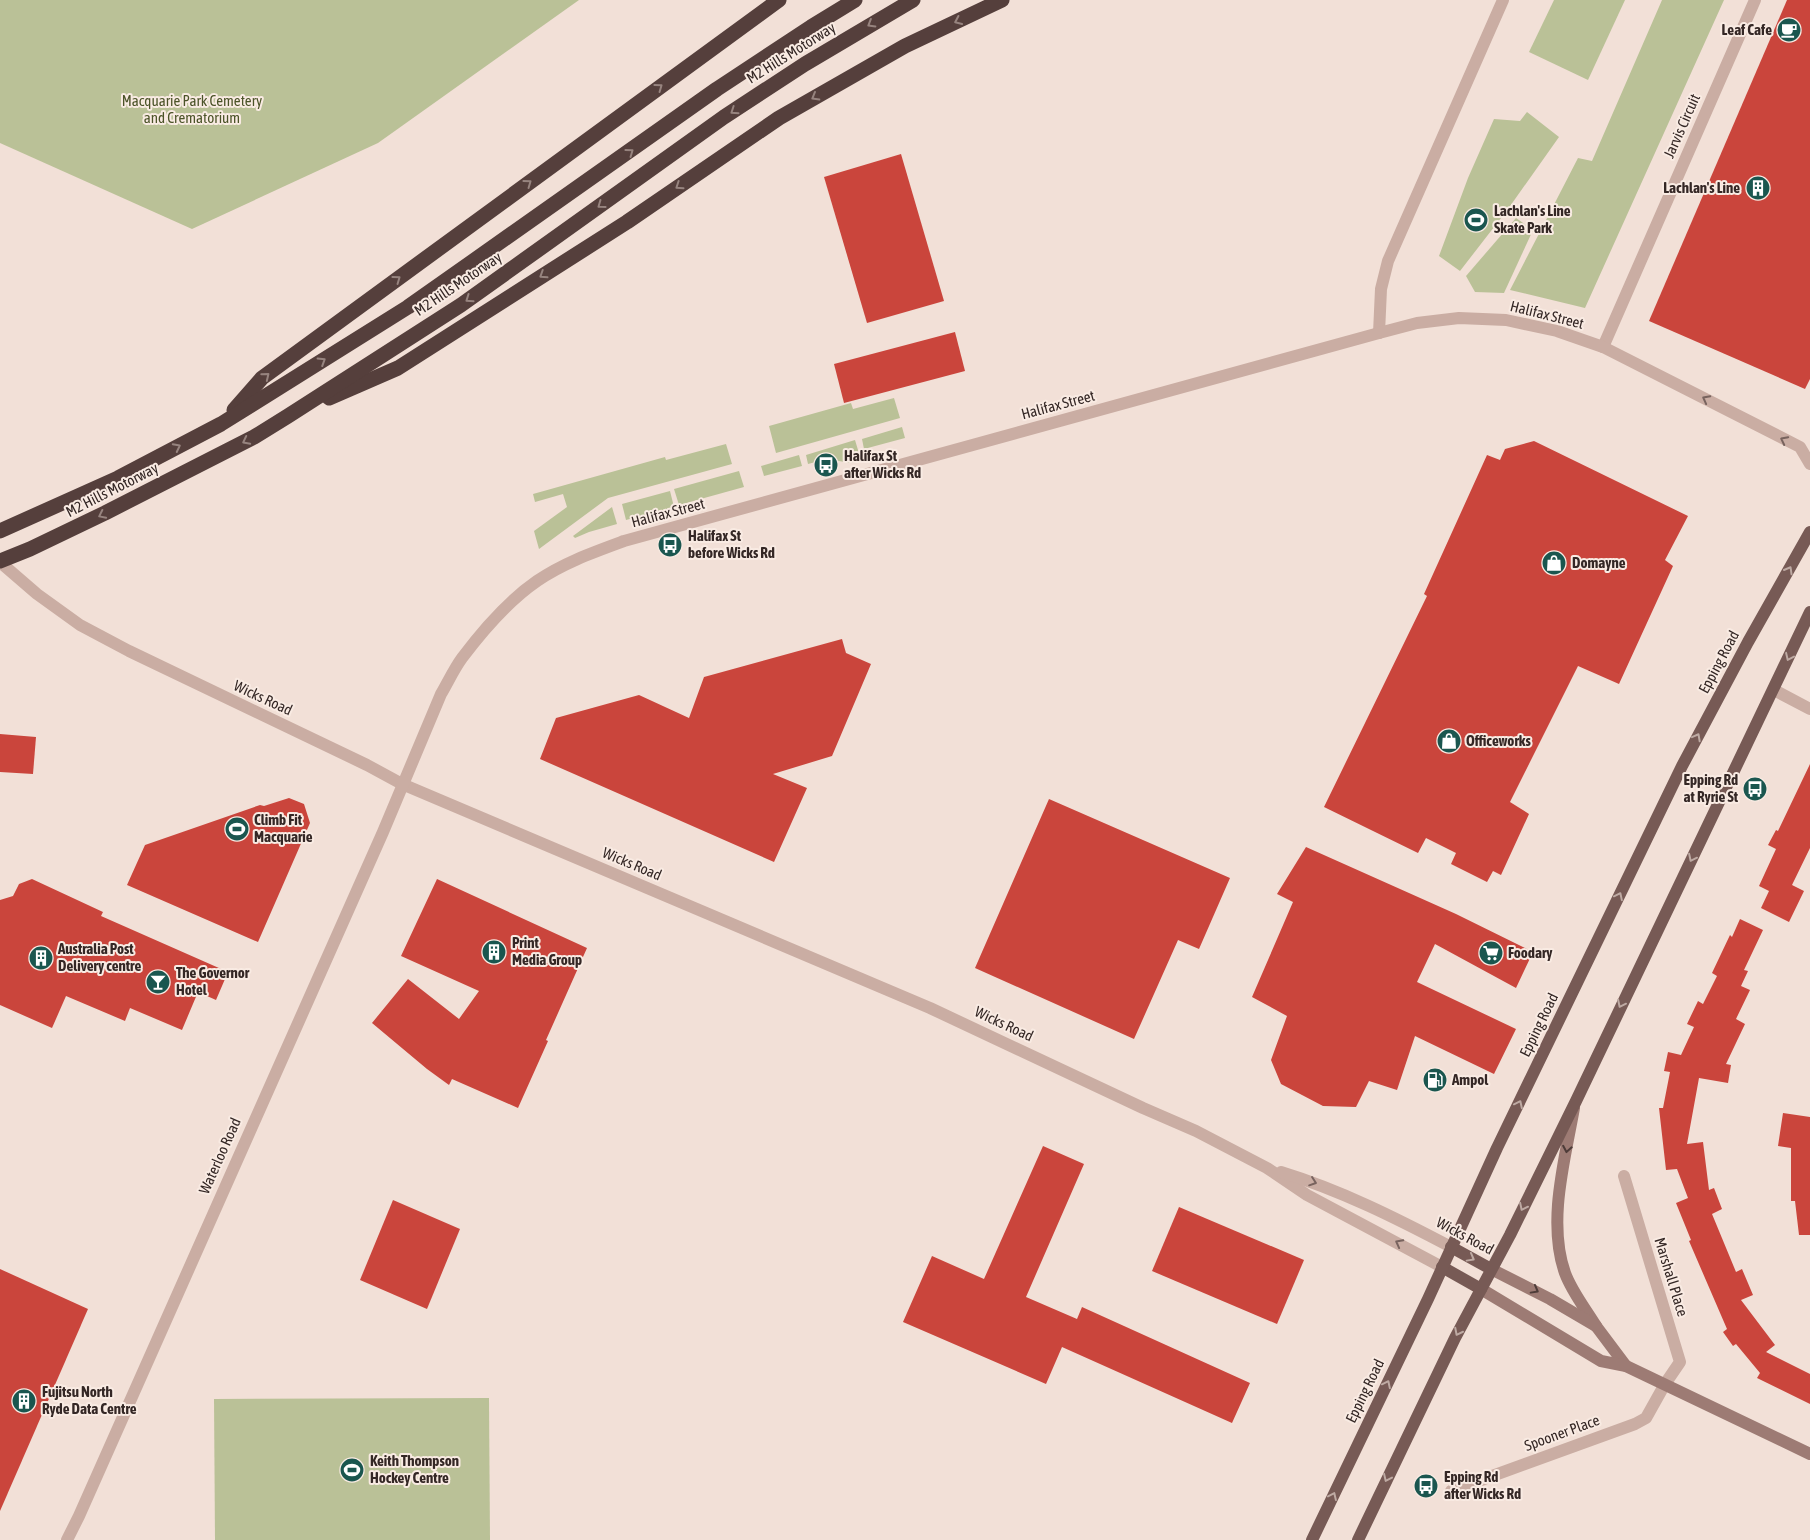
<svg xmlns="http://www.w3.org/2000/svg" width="1810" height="1540" viewBox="0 0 1810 1540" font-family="'Asap Condensed',sans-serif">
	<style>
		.green { fill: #bac197 }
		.building { fill: #ca453c }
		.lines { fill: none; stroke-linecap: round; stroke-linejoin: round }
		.minor { stroke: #caada3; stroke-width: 12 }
		.secondary { stroke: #9d7b74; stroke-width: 12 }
		.primary { stroke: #775a55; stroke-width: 12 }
		.motorway { stroke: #553f3c; stroke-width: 15 }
		.oneway { stroke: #97847f }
		.oneway2 { stroke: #78635e }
		.oneway3 { stroke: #beaaa3 }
		.oneway4 { stroke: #4e3c39 }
		.labels { text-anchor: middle; stroke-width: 4; stroke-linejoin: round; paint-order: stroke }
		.poi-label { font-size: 15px; font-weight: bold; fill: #342725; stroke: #f9ebe3; text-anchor: start }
		.street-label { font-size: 15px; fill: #342725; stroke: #f9ebe3 }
		.park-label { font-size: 15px; fill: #4b5328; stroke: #f9ebe3 }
	</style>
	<rect width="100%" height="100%" fill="#f2e0d7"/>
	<!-- green -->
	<g class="green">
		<polygon points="0,0 579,0 378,143 192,229 0,143"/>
		<polygon points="1554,0 1625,0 1588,80 1529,52"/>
		<polygon points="1662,0 1724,0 1585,308 1510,290 1578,158 1592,161"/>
		<polygon points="1527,112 1559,137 1508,209 1460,271 1439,256 1468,178 1494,119 1520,121"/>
		<polygon points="1516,218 1533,230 1504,293 1475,292 1466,276"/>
		<polygon points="894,398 900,418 776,453 769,426 851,403 853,409"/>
		<polygon points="902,427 905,438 864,449 862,439"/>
		<polygon points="855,440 861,460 851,463 827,459 808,464 806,455"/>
		<polygon points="726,444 732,464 608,498 539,549 534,531 567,507 563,494 535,502 533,494 665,457 666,460"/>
		<polygon points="799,455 802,466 764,476 761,466"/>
		<polygon points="739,471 744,487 679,505 674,489"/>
		<polygon points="670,491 674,507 626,520 622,504"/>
		<polygon points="612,507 617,524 589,532 575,538 573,536"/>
		<polygon points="489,1398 490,1540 215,1540 214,1399"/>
	</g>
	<!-- building -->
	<g class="building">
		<polygon points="1787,0 1810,0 1810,379 1805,389 1649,321"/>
		<polygon points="901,154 944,301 867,323 824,177"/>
		<polygon points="955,332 965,371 844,403 834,364"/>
		<polygon points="1534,441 1688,516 1665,560 1673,566 1619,684 1578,666 1510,802 1529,814 1501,875 1493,871 1487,882 1451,864 1456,853 1426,838 1418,853 1324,807 1427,596 1424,594 1487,455 1500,460 1505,449"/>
		<polygon points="842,639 846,653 871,664 832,756 773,774 807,788 774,862 540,759 556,718 639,695 689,718 704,677"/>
		<polygon points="0,734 36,737 33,774 0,772"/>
		<polygon points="1810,764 1810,848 1792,885 1804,891 1789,922 1761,908 1769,891 1759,886 1776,849 1768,845 1776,830 1778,831"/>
		<polygon points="289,798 304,804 310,823 258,942 127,885 145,845 260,805 264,806"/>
		<polygon points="1049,799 1230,878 1199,949 1178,940 1134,1039 975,968"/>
		<polygon points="1306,847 1456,914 1533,952 1516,988 1435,944 1417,982 1516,1029 1494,1074 1415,1036 1397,1090 1369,1081 1356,1107 1323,1106 1281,1084 1271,1060 1287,1016 1252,997 1293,902 1277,894"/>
		<polygon points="32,879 103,912 101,916 228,972 216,1000 198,992 182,1030 130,1008 125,1021 66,996 52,1028 0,1005 0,900 13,896 19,884"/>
		<polygon points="437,879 587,948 546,1040 548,1041 518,1108 452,1079 449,1085 427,1069 372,1023 408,979 459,1019 479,991 401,956"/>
		<polygon points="1740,919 1763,930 1744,970 1748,971 1741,986 1750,990 1736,1019 1745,1024 1726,1064 1731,1065 1728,1083 1699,1078 1687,1144 1703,1142 1709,1190 1714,1188 1722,1209 1712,1214 1736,1272 1742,1269 1753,1295 1741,1300 1775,1345 1766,1352 1810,1374 1810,1404 1757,1378 1760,1373 1736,1344 1733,1346 1723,1332 1727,1329 1689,1241 1691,1240 1676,1203 1688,1198 1677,1169 1666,1170 1659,1108 1663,1108 1670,1072 1664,1071 1668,1052 1681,1055 1694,1027 1687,1024 1698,1001 1703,1004 1717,976 1712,973 1730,935 1732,937"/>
		<polygon points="1783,1113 1810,1117 1810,1235 1799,1235 1795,1201 1791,1201 1791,1148 1778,1146"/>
		<polygon points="1043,1146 1084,1164 1026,1297 1077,1319 1082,1307 1250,1383 1232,1423 1062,1347 1046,1384 903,1322 932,1256 984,1279"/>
		<polygon points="393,1200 460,1229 427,1309 360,1280"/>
		<polygon points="1179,1207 1304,1260 1277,1324 1152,1271"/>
		<polygon points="0,1269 88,1309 0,1511"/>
	</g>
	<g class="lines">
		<!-- minor -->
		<g class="minor">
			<polyline points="1379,333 1381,289 1388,261 1503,0"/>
			<polyline points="1603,347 1755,0"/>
			<polyline points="0,562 37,594 80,625 129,651 367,765 402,784 930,1008 1143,1108 1196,1131 1267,1168 1307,1195 1442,1267"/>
			<polyline points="1774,690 1810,709"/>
			<path d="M1281,1172C1340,1190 1396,1218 1451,1247"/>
			<polyline points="1451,1491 1635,1424 1646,1418 1665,1384 1680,1362 1624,1176"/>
			<path d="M67,1540L79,1516L383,832L441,694C448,682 454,669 462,658C483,630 508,601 537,581C563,563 594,552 624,541L1379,333L1417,323L1459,318L1506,320L1557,331L1603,347L1800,447L1810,464"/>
		</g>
		<!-- secondary -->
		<g class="secondary">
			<path d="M1574,1108C1565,1159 1547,1222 1565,1273C1572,1292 1585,1308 1596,1326"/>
			<polyline points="1491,1269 1550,1299 1596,1326 1626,1366"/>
			<polyline points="1481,1289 1601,1361 1626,1366 1810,1454"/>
		</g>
		<!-- primary -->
		<g class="primary">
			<polyline points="1451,1247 1491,1269"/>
			<polyline points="1442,1267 1481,1289"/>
			<polyline points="1312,1540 1428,1299 1497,1148 1682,766 1748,642 1810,532"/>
			<polyline points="1358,1540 1455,1338 1510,1235 1576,1101 1810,612"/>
		</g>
		<!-- motorway -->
		<g class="motorway">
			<polyline points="329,398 398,368 627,222 779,118 905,46 1002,0"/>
			<polyline points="234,410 262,378 779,0"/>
			<polyline points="0,531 118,478 221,424 408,307 717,89 811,27 855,0"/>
			<polyline points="0,561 30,549 105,513 254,437 288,416 461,305 724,117 805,64 913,0"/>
		</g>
	</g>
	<!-- one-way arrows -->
	<defs><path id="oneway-chevron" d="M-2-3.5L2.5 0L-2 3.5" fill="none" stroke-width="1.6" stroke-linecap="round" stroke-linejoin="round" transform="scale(1.25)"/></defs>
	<g class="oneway">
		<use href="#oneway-chevron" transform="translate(958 21) rotate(155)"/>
		<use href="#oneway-chevron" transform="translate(871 24) rotate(149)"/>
		<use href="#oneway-chevron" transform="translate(659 87) rotate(-36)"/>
		<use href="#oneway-chevron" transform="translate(815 97) rotate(150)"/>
		<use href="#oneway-chevron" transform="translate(734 111) rotate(146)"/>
		<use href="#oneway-chevron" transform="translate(630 152) rotate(-36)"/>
		<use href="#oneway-chevron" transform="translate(528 183) rotate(-36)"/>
		<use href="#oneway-chevron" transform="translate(679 186) rotate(146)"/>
		<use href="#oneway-chevron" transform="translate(601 205) rotate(144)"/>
		<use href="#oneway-chevron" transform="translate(543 275) rotate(147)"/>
		<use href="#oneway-chevron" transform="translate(397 279) rotate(-36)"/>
		<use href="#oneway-chevron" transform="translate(469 299) rotate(145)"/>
		<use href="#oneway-chevron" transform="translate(322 361) rotate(-32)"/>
		<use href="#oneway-chevron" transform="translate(266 376) rotate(-39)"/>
		<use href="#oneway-chevron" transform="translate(246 441) rotate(153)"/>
		<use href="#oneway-chevron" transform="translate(177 447) rotate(-27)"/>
		<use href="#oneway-chevron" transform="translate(102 515) rotate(154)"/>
	</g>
	<g class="oneway2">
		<use href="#oneway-chevron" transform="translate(1706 399) rotate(-152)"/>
		<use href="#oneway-chevron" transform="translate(1784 440) rotate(-153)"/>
		<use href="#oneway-chevron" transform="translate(1313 1182) rotate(19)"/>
		<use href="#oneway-chevron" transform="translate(1399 1243) rotate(-152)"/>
	</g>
	<g class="oneway3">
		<use href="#oneway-chevron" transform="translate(1789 570) rotate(-60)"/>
		<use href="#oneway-chevron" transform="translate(1789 657) rotate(115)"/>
		<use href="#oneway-chevron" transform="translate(1697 737) rotate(-62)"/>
		<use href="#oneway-chevron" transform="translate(1692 858) rotate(116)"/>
		<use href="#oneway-chevron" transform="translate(1619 896) rotate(-64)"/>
		<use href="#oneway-chevron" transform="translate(1621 1004) rotate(116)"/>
		<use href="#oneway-chevron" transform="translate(1519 1104) rotate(-64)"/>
		<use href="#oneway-chevron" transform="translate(1523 1207) rotate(116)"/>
		<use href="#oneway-chevron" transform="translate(1471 1258) rotate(29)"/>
		<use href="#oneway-chevron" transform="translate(1458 1332) rotate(117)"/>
		<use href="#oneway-chevron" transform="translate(1387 1384) rotate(-64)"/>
		<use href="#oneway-chevron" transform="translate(1387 1478) rotate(115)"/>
		<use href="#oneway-chevron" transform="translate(1333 1496) rotate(-65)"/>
	</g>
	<g class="oneway4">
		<use href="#oneway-chevron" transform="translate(1567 1149) rotate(100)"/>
		<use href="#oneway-chevron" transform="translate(1535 1290) rotate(29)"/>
	</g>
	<!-- icons -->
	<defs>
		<symbol id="cafe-disc" viewBox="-11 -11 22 22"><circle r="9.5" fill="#1a564f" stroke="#f9ebe3"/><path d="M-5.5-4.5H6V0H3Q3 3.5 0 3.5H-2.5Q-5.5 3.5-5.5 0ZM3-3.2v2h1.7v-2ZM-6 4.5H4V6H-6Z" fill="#fff"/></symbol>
		<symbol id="building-disc" viewBox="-11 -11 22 22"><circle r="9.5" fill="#1a564f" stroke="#f9ebe3"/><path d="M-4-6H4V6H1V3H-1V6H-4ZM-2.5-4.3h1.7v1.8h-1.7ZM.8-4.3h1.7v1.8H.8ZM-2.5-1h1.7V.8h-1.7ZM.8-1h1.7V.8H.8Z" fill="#fff"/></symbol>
		<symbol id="stadium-disc" viewBox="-11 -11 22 22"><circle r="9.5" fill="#1a564f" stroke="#f9ebe3"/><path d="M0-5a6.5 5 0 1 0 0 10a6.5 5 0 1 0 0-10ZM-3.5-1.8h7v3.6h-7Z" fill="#fff"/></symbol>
		<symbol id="bus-disc" viewBox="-11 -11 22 22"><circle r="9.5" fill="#1a564f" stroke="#f9ebe3"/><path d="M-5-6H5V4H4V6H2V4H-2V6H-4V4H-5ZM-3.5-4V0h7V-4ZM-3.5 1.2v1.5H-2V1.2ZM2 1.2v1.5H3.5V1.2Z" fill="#fff"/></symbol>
		<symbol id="shop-disc" viewBox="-11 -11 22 22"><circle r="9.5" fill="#1a564f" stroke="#f9ebe3"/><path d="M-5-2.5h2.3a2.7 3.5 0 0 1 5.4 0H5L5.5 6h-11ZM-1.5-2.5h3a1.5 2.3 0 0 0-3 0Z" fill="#fff"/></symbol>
		<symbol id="supermarket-disc" viewBox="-11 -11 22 22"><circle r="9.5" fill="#1a564f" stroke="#f9ebe3"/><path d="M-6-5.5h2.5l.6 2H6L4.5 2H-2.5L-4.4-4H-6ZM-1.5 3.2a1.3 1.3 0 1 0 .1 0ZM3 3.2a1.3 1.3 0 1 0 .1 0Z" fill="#fff"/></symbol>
		<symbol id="bar-disc" viewBox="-11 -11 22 22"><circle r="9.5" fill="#1a564f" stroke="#f9ebe3"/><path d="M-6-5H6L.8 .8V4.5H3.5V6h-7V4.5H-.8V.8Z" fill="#fff"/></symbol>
		<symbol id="fuel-disc" viewBox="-11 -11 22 22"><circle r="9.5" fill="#1a564f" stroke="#f9ebe3"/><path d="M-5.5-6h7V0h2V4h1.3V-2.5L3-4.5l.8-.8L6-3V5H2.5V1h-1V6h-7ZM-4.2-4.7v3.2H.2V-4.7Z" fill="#fff"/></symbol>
	</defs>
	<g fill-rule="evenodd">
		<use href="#cafe-disc" x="1775" y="16" width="28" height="28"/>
		<use href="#building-disc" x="1744" y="174" width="28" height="28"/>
		<use href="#stadium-disc" x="1462" y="206" width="28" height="28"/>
		<use href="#bus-disc" x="812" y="451" width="28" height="28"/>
		<use href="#bus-disc" x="656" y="531" width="28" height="28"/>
		<use href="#shop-disc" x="1540" y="549" width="28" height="28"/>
		<use href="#shop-disc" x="1435" y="727" width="28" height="28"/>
		<use href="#bus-disc" x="1741" y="775" width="28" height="28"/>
		<use href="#stadium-disc" x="223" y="815" width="28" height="28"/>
		<use href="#building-disc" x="480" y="938" width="28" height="28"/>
		<use href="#supermarket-disc" x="1477" y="939" width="28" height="28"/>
		<use href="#building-disc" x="27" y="944" width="28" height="28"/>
		<use href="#bar-disc" x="144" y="968" width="28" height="28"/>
		<use href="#fuel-disc" x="1421" y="1066" width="28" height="28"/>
		<use href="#building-disc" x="10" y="1387" width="28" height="28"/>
		<use href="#stadium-disc" x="338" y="1456" width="28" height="28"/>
		<use href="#bus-disc" x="1412" y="1472" width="28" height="28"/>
	</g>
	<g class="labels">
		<!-- poi labels -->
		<g class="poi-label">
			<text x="1772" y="35" text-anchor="end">Leaf Cafe</text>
			<text x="1740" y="193" text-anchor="end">Lachlan's Line</text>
			<text x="1494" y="216">Lachlan's Line<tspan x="1494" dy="17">Skate Park</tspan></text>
			<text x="844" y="461">Halifax St<tspan x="844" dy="17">after Wicks Rd</tspan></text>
			<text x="688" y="541">Halifax St<tspan x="688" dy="17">before Wicks Rd</tspan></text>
			<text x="1572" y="568">Domayne</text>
			<text x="1466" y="746">Officeworks</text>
			<text x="1738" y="785" text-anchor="end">Epping Rd<tspan x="1738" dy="17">at Ryrie St</tspan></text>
			<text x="254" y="825">Climb Fit<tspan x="254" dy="17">Macquarie</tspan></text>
			<text x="512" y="948">Print<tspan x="512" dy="17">Media Group</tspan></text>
			<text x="58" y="954">Australia Post<tspan x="58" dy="17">Delivery centre</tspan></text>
			<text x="1508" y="958">Foodary</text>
			<text x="176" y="978">The Governor<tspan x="176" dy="17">Hotel</tspan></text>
			<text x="1452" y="1085">Ampol</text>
			<text x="42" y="1397">Fujitsu North<tspan x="42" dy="17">Ryde Data Centre</tspan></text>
			<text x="370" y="1466">Keith Thompson<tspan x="370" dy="17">Hockey Centre</tspan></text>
			<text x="1444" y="1482">Epping Rd<tspan x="1444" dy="17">after Wicks Rd</tspan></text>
		</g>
		<!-- street labels -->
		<g class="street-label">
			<text transform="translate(791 53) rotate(-32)" y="5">M2 Hills Motorway</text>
			<text transform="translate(1682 126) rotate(-66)" y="5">Jarvis Circuit</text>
			<text transform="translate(458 284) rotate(-34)" y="5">M2 Hills Motorway</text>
			<text transform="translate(1547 315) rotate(14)" y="5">Halifax Street</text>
			<text transform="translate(1058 405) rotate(-15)" y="5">Halifax Street</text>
			<text transform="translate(112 490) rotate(-27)" y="5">M2 Hills Motorway</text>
			<text transform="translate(668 513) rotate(-15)" y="5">Halifax Street</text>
			<text transform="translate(1719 662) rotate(-62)" y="5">Epping Road</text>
			<text transform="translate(263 698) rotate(25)" y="5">Wicks Road</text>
			<text transform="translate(632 864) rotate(23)" y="5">Wicks Road</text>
			<text transform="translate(1004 1024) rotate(25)" y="5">Wicks Road</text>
			<text transform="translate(1539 1025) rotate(-64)" y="5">Epping Road</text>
			<text transform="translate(220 1156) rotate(-66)" y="5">Waterloo Road</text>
			<text transform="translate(1465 1236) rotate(28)" y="5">Wicks Road</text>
			<text transform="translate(1671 1277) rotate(73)" y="5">Marshall Place</text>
			<text transform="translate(1365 1391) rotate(-64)" y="5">Epping Road</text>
			<text transform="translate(1562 1433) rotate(-20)" y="5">Spooner Place</text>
		</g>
		<!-- park labels -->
		<g class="park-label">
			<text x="192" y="106">Macquarie Park Cemetery<tspan x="192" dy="17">and Crematorium</tspan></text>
		</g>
	</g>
</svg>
